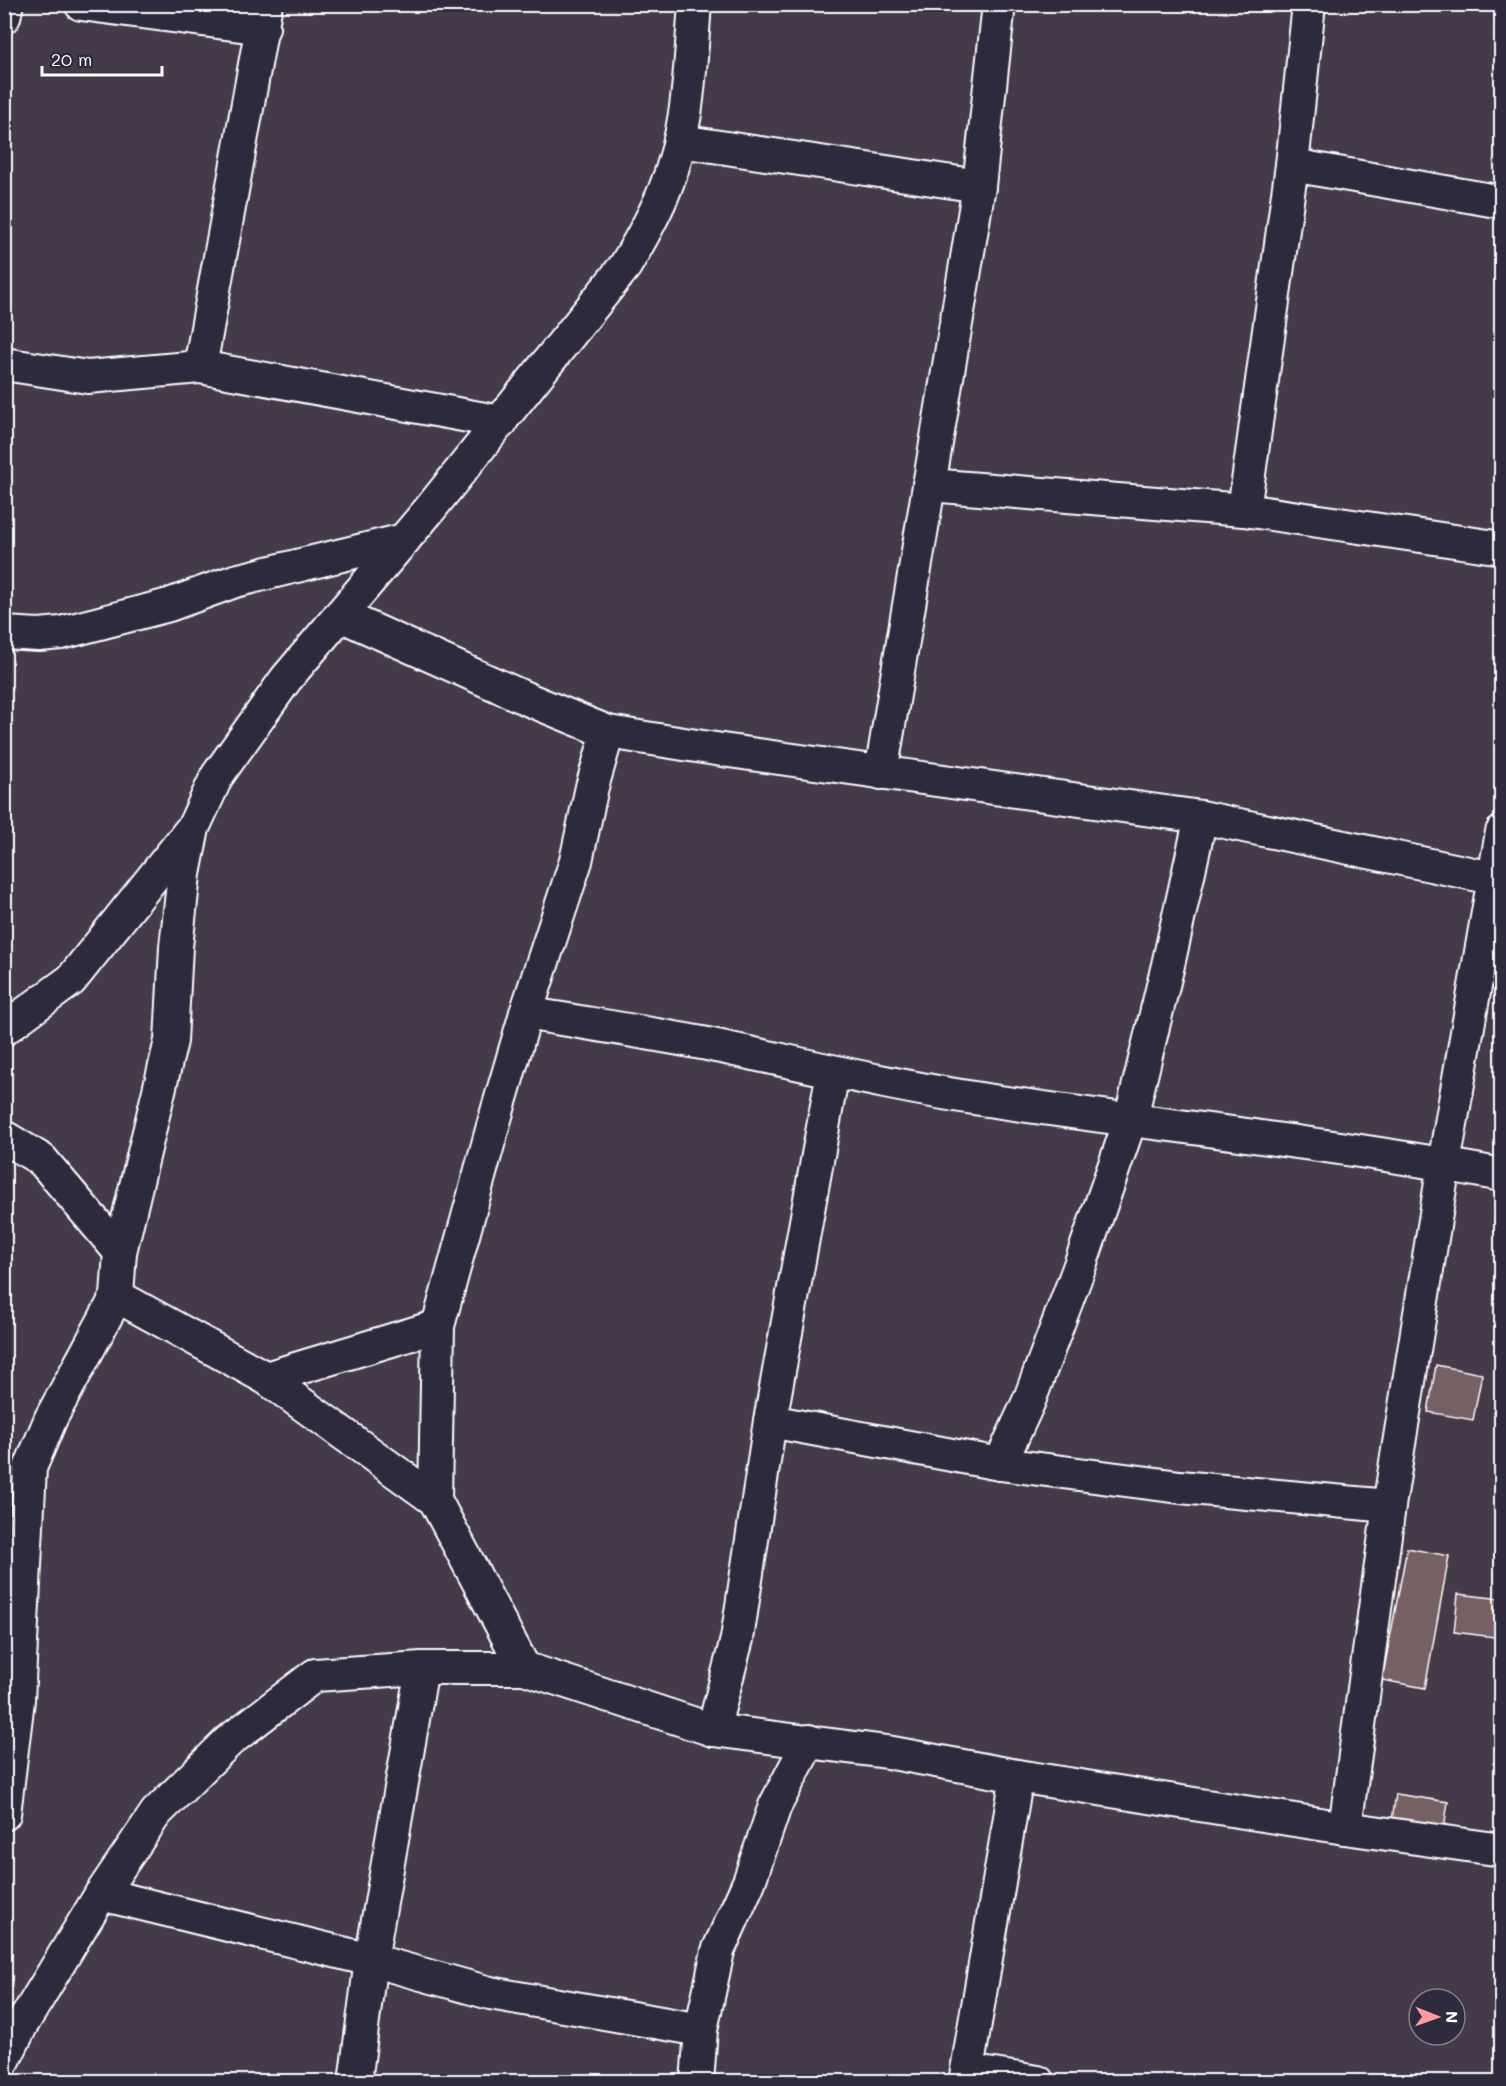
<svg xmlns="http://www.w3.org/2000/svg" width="1506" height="2086" viewBox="0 0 1506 2086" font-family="Mali,sans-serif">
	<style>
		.building { fill: #766064; stroke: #fff; stroke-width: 1.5 }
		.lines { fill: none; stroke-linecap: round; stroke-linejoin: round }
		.street-casing { stroke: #fff; stroke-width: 36 }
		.street { stroke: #2f2a3d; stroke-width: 32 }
	</style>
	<rect width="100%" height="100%" fill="#443a49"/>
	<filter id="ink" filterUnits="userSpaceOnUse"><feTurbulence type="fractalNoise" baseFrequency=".0167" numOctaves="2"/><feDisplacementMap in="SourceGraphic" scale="12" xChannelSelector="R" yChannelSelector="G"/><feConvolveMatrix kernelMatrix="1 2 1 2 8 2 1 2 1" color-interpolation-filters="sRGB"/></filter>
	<g filter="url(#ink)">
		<!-- building -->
		<g class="building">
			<polygon points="1436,1365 1482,1374 1473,1420 1428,1412"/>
			<polygon points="1407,1548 1449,1556 1425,1688 1382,1680"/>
			<polygon points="1458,1594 1502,1599 1502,1638 1454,1632"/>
			<polygon points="1396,1794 1448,1802 1444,1828 1392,1820"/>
		</g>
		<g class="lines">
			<defs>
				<g id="street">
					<polyline points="81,4 263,28"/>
					<polyline points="4,17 7,4"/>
					<polyline points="680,141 979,186"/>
					<polyline points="1292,165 1502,202"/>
					<polyline points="4,364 88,377 200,367 501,422"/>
					<polyline points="200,367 266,4"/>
					<polyline points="929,485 1244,510 1502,548"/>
					<polyline points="1244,510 1292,165 1309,4"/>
					<polyline points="340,615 532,701 608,732"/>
					<polyline points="4,633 39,635 61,633 169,605 235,581 404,540"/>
					<polyline points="881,773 979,186 999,4"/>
					<path d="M526,1013C584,1023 644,1032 702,1043C795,1062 886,1085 980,1099C1154,1125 1329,1142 1502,1175"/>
					<polyline points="4,1029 71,980 190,831"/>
					<polyline points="4,1137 42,1160 120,1252"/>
					<polyline points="117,1296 266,1378 435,1500 524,1668 713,1730 887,1752 1017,1776 1345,1828 1502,1850"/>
					<polyline points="266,1378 438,1326"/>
					<polyline points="770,1421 1000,1464 1180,1487 1389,1506"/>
					<polyline points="1000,1464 1029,1401 1079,1268 1130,1121 1168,965 1201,817"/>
					<polyline points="435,1500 438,1326 495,1119 526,1013 576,861 592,787 608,732 722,750 1201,817 1502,880"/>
					<polyline points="713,1730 737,1639 770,1421 833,1072"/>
					<path d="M4,1814L18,1700L30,1468L51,1418L117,1296L120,1252L171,1041L176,947L184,874L193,828L217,776L286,679L430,509L625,266C640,241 654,217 665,189C689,131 690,67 695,4"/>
					<polyline points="1345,1828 1389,1506 1444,1164 1502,832"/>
					<polyline points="101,1894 371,1960 490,1993 701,2030"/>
					<polyline points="4,2060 21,2026 101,1894 156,1813 229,1741 315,1675 422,1668 524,1668"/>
					<polyline points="968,2071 1038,2082"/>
					<polyline points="355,2082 371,1960 422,1668"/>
					<polyline points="697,2082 701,2030 718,1951 749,1882 775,1806 809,1741"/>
					<polyline points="965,2082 1017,1776"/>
				</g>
			</defs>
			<!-- street casing -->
			<use href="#street" class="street-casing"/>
			<!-- street -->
			<use href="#street" class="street"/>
		</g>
	</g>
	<!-- margin -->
	<rect width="1506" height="2086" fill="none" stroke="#2f2a3d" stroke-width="24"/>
	<rect x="12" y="12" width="1482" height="2062" fill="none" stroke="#fff" stroke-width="2" filter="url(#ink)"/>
	<!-- north arrow -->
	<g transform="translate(1437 2017) rotate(91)"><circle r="28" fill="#2f2a3d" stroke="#827f8b" stroke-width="1.5"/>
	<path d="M0-4.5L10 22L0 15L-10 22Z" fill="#ff9aa2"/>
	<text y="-9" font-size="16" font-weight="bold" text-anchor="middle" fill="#ffffff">N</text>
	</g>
	<!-- scale -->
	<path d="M42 66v9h120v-9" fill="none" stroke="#ffffff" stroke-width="3"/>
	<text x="51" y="66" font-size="18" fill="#ffffff" stroke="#2f2a3d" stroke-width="4.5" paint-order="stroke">20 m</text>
</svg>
